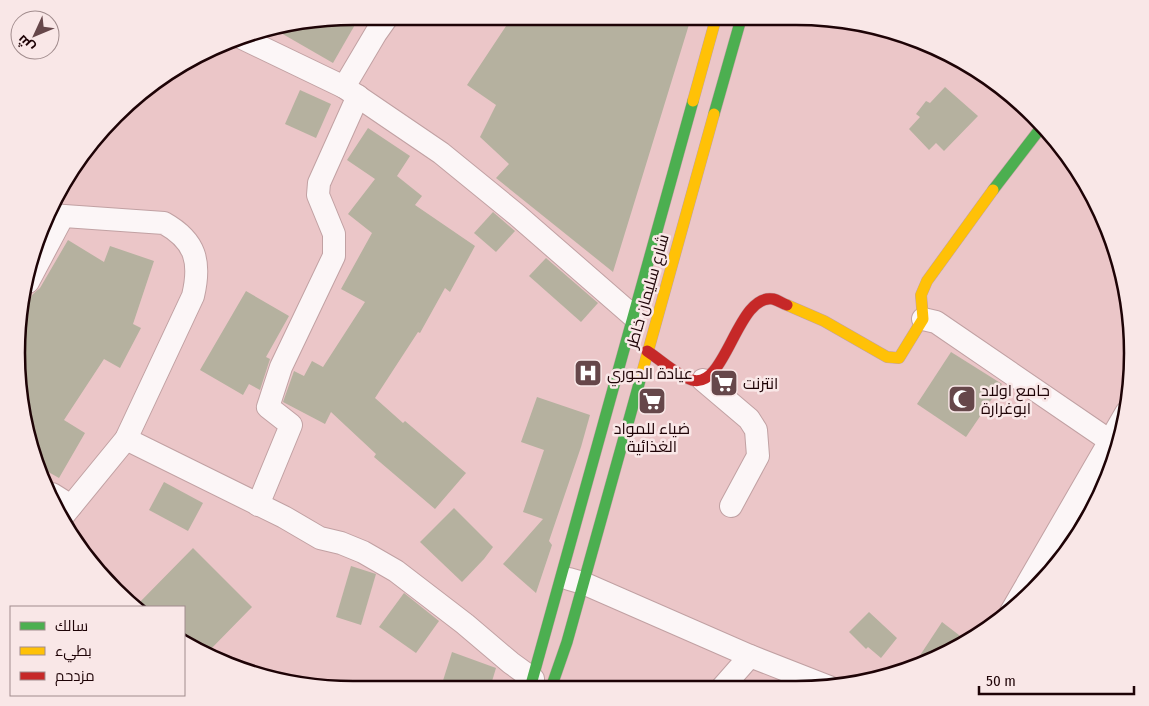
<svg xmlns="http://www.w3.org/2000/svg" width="1149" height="706" viewBox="0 0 1149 706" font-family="'Fira Sans Condensed',Cairo,sans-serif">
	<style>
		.building { fill: #b5b19f }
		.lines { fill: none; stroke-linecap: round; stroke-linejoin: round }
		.street-casing { stroke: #c1a1a3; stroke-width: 24 }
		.fast-casing { stroke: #c1a1a3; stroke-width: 12 }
		.slow-casing { stroke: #c1a1a3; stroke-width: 12 }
		.jam-casing { stroke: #c1a1a3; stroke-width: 12 }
		.street { stroke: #fcf6f7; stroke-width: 22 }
		.fast { stroke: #4caf50; stroke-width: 11 }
		.slow { stroke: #ffc107; stroke-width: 11 }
		.jam { stroke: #c62828; stroke-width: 11 }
		.labels { text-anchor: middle; stroke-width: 5; stroke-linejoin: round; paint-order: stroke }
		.street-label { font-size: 16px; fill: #1e0306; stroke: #f9e7e7 }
		.poi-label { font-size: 16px; fill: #1e0306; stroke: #f9e7e7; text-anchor: start }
		.rim { fill: none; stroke: #1e0306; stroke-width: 2.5 }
	</style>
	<rect width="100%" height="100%" fill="#ebc6c8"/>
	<!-- building -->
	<g class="building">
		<polygon points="353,16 360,16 333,63 274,29"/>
		<polygon points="512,17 691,18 613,272 496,178 509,164 480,137 496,105 467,85"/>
		<polygon points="945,87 978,116 944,151 936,143 929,150 909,129 920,117 916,114 926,101 930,103"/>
		<polygon points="300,90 331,104 316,138 285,124"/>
		<polygon points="368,128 410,156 397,176 422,196 415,205 475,246 450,292 445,288 420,333 418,332 375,398 403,423 405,421 466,473 435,509 374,457 376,454 331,412 325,424 283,402 294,371 304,376 312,361 323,367 365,302 341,289 372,233 348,214 375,179 347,160"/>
		<polygon points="493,212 515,231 496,252 474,233"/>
		<polygon points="68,240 104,262 110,246 154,261 133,324 141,328 120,368 104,359 64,420 85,433 59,478 36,465 34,461 16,353 24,308 33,294 40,288"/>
		<polygon points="546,258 598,303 581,322 529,276"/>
		<polygon points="246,291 289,316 266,357 270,359 260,390 249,384 243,395 200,370"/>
		<polygon points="951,352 1002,384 966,437 917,404"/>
		<polygon points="537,397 590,415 581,447 549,541 552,545 536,593 503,564 543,519 523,512 544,450 521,442"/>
		<polygon points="164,482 203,503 188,531 149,510"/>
		<polygon points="454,508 493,547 484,559 462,582 420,542"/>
		<polygon points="193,548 252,607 206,654 184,641 184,607 135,607"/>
		<polygon points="351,566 376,574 361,625 336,617"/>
		<polygon points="404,593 439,621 416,653 379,627"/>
		<polygon points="869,612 897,638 881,658 868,647 866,649 849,632"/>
		<polygon points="942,622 968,642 913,666"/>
		<polygon points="452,652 496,668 490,688 441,687"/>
	</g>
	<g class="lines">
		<defs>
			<g id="street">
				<polyline points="240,37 344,87 441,153 517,215 633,316"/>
				<polyline points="344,87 376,33 388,16"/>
				<path d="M50,215L164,223C196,241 201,262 193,296L126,439L63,516"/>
				<polyline points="28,282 63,216"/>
				<polyline points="923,319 936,322 1110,441"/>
				<polyline points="703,380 749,419 756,430 758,456 731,506"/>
				<polyline points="126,439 284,517 320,538 341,543 363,552 396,571 465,624 511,663 533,679"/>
				<polyline points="52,494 71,506"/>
				<polyline points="258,505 291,425 268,407 281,367 334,256 334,234 318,195 319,183 358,96"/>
				<polyline points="569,579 583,583 750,656 829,687"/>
				<polyline points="1011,612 1126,413"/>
				<polyline points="721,689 750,656"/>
			</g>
			<g id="fast">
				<polyline points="714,114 741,19"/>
				<polyline points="993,190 1043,125"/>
				<polyline points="530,688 693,101"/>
				<polyline points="551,688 567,642 642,373"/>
			</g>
			<g id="slow">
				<polyline points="693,101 716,18"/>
				<polyline points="787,305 824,321 887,357 899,358 923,319 921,295 927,281 993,190"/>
				<polyline points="642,373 714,114"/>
			</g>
			<path id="jam" d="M647,351C661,360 676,375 692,380C726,390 737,293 773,299C778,300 783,304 787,305"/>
		</defs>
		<!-- street casing -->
		<use href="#street" class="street-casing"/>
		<!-- fast casing -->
		<use href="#fast" class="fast-casing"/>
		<!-- slow casing -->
		<use href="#slow" class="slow-casing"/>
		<!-- jam casing -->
		<use href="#jam" class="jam-casing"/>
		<!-- street -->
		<use href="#street" class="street"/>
		<!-- fast -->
		<use href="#fast" class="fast"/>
		<!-- slow -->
		<use href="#slow" class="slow"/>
		<!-- jam -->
		<use href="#jam" class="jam"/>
	</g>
	<!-- icons -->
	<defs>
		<symbol id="hospital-square" viewBox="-11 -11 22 22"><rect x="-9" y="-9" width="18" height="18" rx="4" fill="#66474a" stroke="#f9e7e7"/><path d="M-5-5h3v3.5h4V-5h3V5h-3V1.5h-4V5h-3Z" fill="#fff"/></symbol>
		<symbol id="supermarket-square" viewBox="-11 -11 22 22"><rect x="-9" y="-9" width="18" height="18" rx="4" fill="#66474a" stroke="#f9e7e7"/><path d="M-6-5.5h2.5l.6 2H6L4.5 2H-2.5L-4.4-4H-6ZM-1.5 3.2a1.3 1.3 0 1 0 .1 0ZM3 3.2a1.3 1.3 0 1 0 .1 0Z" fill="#fff"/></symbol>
		<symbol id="mosque-square" viewBox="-11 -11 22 22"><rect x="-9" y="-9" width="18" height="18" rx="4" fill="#66474a" stroke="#f9e7e7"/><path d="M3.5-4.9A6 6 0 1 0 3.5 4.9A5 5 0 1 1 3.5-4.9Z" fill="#fff"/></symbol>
	</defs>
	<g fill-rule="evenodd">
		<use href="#hospital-square" x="572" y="357" width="32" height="32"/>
		<use href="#supermarket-square" x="708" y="367" width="32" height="32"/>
		<use href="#mosque-square" x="946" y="383" width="32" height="32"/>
		<use href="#supermarket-square" x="636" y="385" width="32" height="32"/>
	</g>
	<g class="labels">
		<!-- street labels -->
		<g class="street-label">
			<text transform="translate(647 291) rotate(-74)" y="6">شارع سليمان خاطر</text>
		</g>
		<!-- poi labels -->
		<g class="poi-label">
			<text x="607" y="379">عيادة الجوري</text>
			<text x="743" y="389">انترنت</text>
			<text x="981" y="396">جامع اولاد<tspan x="981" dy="18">ابوغرارة</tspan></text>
			<text x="652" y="434" text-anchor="middle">ضياء للمواد<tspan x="652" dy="18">الغذائية</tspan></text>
		</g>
	</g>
	<!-- crop -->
	<path d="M0 0H1149V706H0ZM353 25H796A328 328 0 0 1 1124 353V353A328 328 0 0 1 796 681H353A328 328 0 0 1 25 353V353A328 328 0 0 1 353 25Z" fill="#f9e7e7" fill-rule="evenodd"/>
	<path class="rim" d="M353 25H796A328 328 0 0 1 1124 353V353A328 328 0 0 1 796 681H353A328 328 0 0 1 25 353V353A328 328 0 0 1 353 25Z"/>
	<!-- legend -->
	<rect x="10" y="606" width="175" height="90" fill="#f9e7e7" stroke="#a18c8d"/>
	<rect x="20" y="622" width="25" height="8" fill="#4caf50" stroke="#a18c8d"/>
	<text x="55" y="631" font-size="15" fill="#1e0306">سالك</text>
	<rect x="20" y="647" width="25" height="8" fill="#ffc107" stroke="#a18c8d"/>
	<text x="55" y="656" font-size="15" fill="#1e0306">بطيء</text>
	<rect x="20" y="672" width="25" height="8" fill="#c62828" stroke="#a18c8d"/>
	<text x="55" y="681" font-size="15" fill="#1e0306">مزدحم</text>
	<!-- north arrow -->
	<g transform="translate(35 35) rotate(226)"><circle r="24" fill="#f9e7e7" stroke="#a18c8d"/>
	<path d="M0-4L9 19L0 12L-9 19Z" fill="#66474a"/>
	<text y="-8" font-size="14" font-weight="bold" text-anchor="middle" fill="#1e0306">ش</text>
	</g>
	<!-- scale -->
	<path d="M979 686v8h155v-8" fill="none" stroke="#1e0306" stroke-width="2.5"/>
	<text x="986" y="686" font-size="15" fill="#1e0306" stroke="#f9e7e7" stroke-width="4" paint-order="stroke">50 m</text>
</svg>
